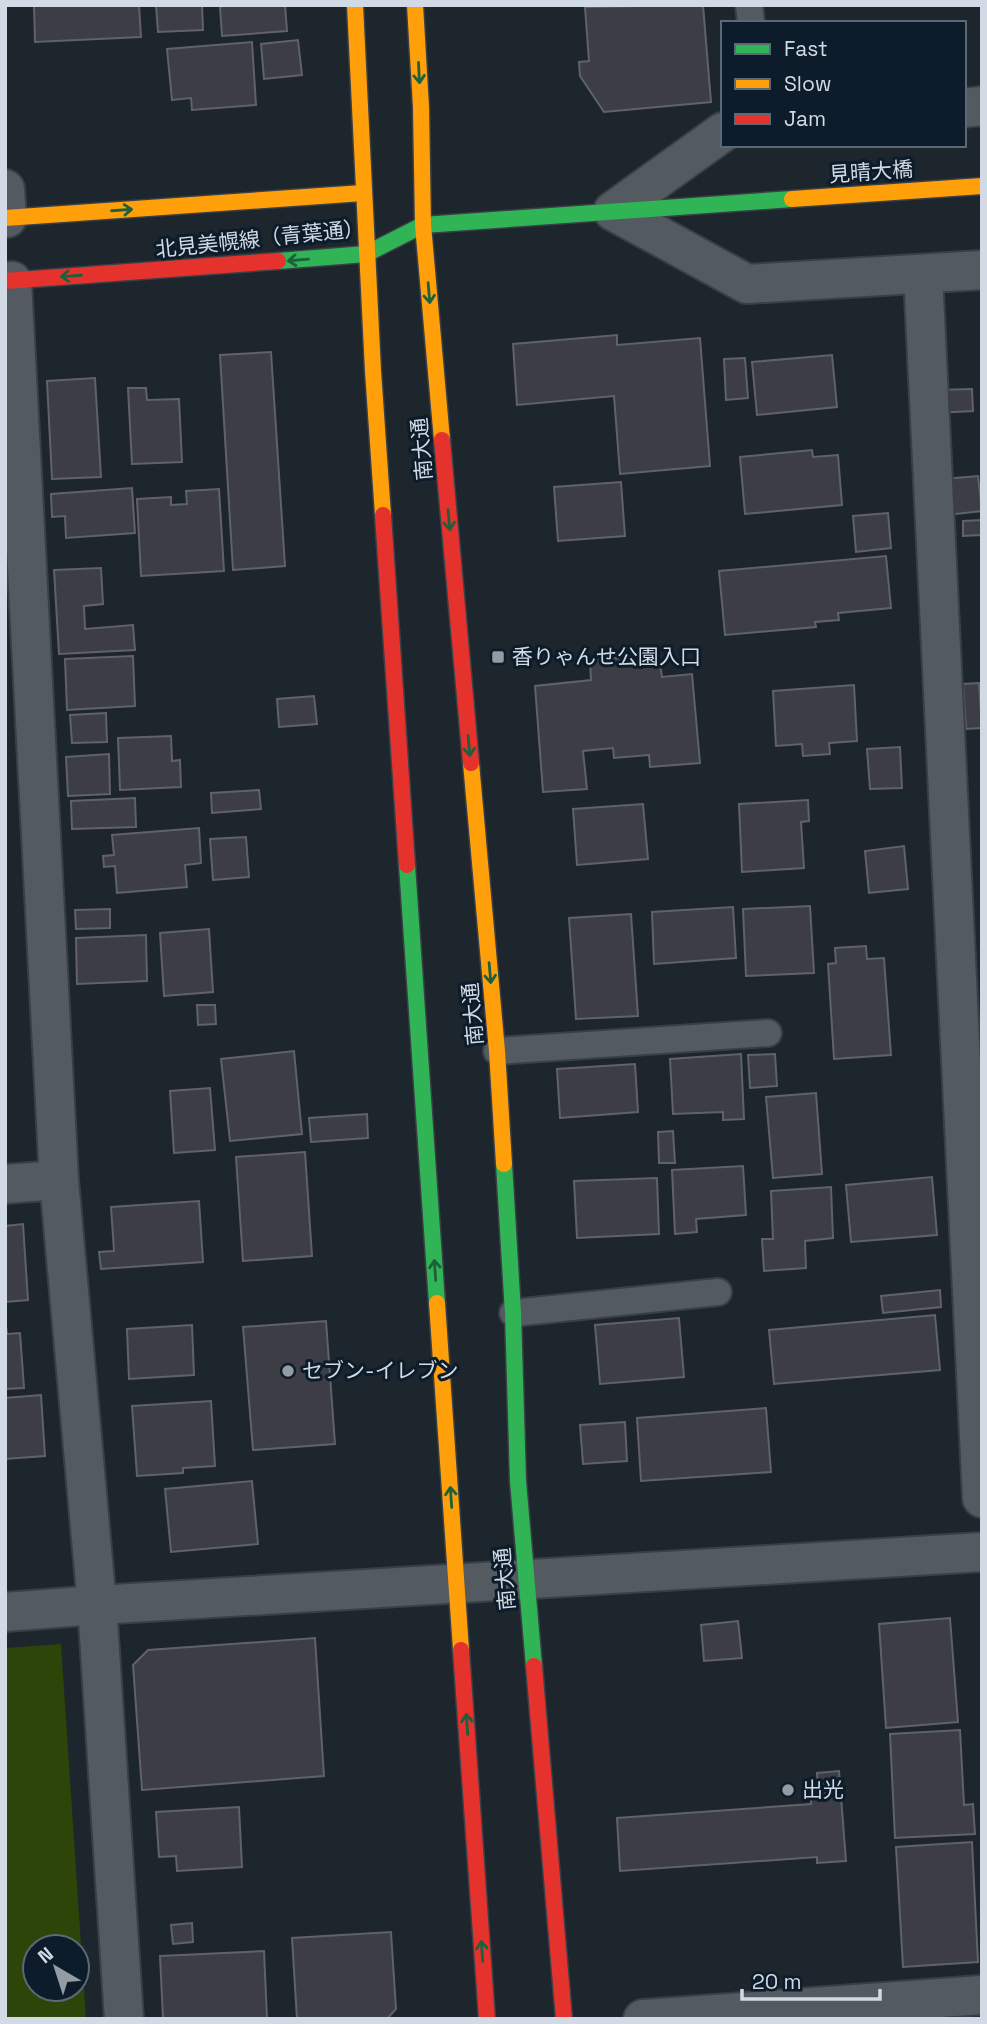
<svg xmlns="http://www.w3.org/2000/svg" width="987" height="2024" viewBox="0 0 987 2024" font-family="'Space Grotesk','Noto Sans JP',sans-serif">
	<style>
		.green { fill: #2d4508; fill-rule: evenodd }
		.building { fill: #3d3e45; stroke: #616269; stroke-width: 2 }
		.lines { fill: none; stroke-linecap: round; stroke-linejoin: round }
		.lane-casing { stroke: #393f47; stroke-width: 30 }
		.street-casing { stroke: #393f47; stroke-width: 42 }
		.fast-casing { stroke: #393f47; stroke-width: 19 }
		.slow-casing { stroke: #393f47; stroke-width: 19 }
		.jam-casing { stroke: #393f47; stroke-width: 19 }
		.lane { stroke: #535a60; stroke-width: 26 }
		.street { stroke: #535a60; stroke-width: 38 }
		.fast { stroke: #30b455; stroke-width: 16 }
		.slow { stroke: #ff9f0a; stroke-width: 16 }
		.jam { stroke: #e5322d; stroke-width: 16 }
		.oneway { stroke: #1d603d }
		.poi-dot { fill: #939ba5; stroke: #0d1c2a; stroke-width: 2.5 }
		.labels { text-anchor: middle; stroke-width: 6; stroke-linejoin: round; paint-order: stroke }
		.street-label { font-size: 21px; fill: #d2dbe5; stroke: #0d1c2a }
		.poi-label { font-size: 21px; fill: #d2dbe5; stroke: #0d1c2a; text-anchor: start }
	</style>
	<rect width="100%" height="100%" fill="#1d252d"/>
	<!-- green -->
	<path class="green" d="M61,1644L86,2019H5V1648ZM35,1947H77V1989H35Z"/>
	<!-- building -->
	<g class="building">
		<polygon points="34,5 139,5 141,37 35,42"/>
		<polygon points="156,5 202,5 203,30 158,32"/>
		<polygon points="226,5 285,5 287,31 222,36 220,7"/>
		<polygon points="703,5 711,102 604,112 580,76 579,62 589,61 585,7"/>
		<polygon points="298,40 302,75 264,79 261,44"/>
		<polygon points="252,42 256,105 192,110 191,98 172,100 167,49"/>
		<polygon points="617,335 617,345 700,338 710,466 620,474 614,396 517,405 513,344"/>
		<polygon points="271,352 285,566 233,570 220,355"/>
		<polygon points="832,355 837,407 757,415 752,362"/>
		<polygon points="745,358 748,398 726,400 724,359"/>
		<polygon points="95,378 101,477 52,479 47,381"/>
		<polygon points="128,388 146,388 147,400 179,399 182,462 132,464"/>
		<polygon points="972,389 973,411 935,413 934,390"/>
		<polygon points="812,450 813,457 838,455 842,505 745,514 740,457"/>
		<polygon points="978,476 982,511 947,515 943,479"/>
		<polygon points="621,482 625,536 558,541 554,487"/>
		<polygon points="132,488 135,533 66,538 65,516 52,517 51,494"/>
		<polygon points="219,489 224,571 141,576 137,499 171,497 171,505 187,504 186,491"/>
		<polygon points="888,513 891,548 856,552 853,516"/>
		<polygon points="982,520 982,535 963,536 963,521"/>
		<polygon points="886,556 891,608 838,613 839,620 815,622 816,627 725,635 719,571"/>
		<polygon points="101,568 103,604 84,606 85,629 133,625 135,650 59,654 54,570"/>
		<polygon points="133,656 135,706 67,710 65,659"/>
		<polygon points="619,658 619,666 660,663 662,677 692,674 700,763 650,767 649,755 614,758 613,748 583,751 587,789 543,792 535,686 591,680 590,660"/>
		<polygon points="979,683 982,728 966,729 963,684"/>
		<polygon points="854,685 857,741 829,743 830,754 803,756 802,744 776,746 773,691"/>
		<polygon points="314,696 317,724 279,727 277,699"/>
		<polygon points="106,713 107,742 72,743 70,715"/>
		<polygon points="171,736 172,761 180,760 181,787 120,790 118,738"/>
		<polygon points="900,747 902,788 870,789 867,749"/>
		<polygon points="109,754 110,794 68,796 66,757"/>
		<polygon points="259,790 261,809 212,813 211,793"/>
		<polygon points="135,798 136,827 72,829 71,801"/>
		<polygon points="808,800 809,821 801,822 804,868 742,872 739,804"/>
		<polygon points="643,804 648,859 577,865 573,809"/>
		<polygon points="199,828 201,863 185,865 187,887 117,893 115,866 104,867 103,856 114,855 112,835"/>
		<polygon points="246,837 249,877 213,880 210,839"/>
		<polygon points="904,846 908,889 869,893 865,851"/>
		<polygon points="810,906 814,973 746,976 743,909"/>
		<polygon points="733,907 736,958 654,964 652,912"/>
		<polygon points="110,909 110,928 76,929 75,910"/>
		<polygon points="631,914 638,1016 576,1019 569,918"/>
		<polygon points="209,929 213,992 164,996 160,933"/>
		<polygon points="146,935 147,981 77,984 76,938"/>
		<polygon points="866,946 867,959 884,958 891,1055 834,1059 828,964 836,963 835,948"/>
		<polygon points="197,1005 215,1005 216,1024 198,1025"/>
		<polygon points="294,1051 302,1134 230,1141 221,1059"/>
		<polygon points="741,1054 744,1119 723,1120 723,1112 673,1114 670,1059"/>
		<polygon points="775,1054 777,1086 750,1088 748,1055"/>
		<polygon points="635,1064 638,1112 560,1118 557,1069"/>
		<polygon points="210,1088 215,1150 174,1153 170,1091"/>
		<polygon points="816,1093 822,1174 773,1178 766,1097"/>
		<polygon points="367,1114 368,1138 311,1142 309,1118"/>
		<polygon points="673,1131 675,1163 659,1163 658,1132"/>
		<polygon points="305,1152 312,1256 243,1261 236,1157"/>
		<polygon points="743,1166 746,1215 696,1219 697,1232 675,1234 672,1170"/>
		<polygon points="932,1177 937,1235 851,1242 846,1185"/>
		<polygon points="657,1178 659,1234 577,1238 574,1181"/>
		<polygon points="831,1187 833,1238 805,1241 806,1268 764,1271 762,1239 773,1239 771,1191"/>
		<polygon points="199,1201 203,1262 101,1269 99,1252 114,1251 111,1207"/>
		<polygon points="23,1224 28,1300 5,1302 5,1226"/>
		<polygon points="940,1290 941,1307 883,1313 881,1296"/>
		<polygon points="935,1315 940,1370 774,1384 769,1330"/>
		<polygon points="5,1318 7,1334 20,1333 24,1388 5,1389"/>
		<polygon points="679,1318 684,1377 600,1384 595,1325"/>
		<polygon points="326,1321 335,1444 253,1450 243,1327"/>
		<polygon points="192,1325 194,1375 129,1379 127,1329"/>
		<polygon points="41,1395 45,1456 5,1459 5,1398"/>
		<polygon points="211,1401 215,1466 183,1468 183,1473 137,1476 132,1406"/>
		<polygon points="766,1408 771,1472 641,1481 637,1418"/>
		<polygon points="625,1422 627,1461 583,1464 580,1425"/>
		<polygon points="252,1481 258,1544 171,1552 165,1489"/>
		<polygon points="950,1618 958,1722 886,1728 879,1624"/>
		<polygon points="738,1621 742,1658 704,1661 701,1625"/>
		<polygon points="315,1638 324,1776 142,1790 133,1665 148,1650"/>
		<polygon points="960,1730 964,1805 973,1804 975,1834 895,1838 890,1734"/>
		<polygon points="839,1771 846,1861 817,1863 817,1857 620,1871 617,1818 811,1804 811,1794 818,1793 817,1773"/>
		<polygon points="239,1807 242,1867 177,1871 176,1856 159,1857 156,1812"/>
		<polygon points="972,1842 978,1962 903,1967 896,1847"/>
		<polygon points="192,1923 193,1942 173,1944 171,1925"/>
		<polygon points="391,1932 396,2009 387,2019 297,2019 292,1938"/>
		<polygon points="264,1951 267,2018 163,2019 160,1956"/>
	</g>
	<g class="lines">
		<defs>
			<g id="lane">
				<polyline points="749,5 751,23"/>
				<polyline points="497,1051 768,1033"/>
				<polyline points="513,1313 718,1292"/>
			</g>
			<g id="street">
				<polyline points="964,108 982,106"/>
				<polyline points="723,132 613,211 747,284 982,270"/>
				<polyline points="5,189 7,218"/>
				<polyline points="923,274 982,1498"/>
				<polyline points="12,281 59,1180 97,1605 124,2019"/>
				<polyline points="5,1184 59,1180"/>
				<polyline points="5,1612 97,1605 982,1552"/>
				<polyline points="643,2019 982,1995"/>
			</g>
			<g id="fast">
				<polyline points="278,261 366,254 423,225 792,199"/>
				<polyline points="407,865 437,1303"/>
				<polyline points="504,1164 513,1313 518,1481 534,1666"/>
			</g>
			<g id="slow">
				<polyline points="355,5 373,371 383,515"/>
				<polyline points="415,5 421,107 423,225 442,440"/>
				<polyline points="792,199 982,186"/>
				<polyline points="5,218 363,193"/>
				<polyline points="471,763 497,1051 504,1164"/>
				<polyline points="437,1303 461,1650"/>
			</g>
			<g id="jam">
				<polyline points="5,281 278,261"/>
				<polyline points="442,440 471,763"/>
				<polyline points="383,515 407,865"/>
				<polyline points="461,1650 487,2019"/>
				<polyline points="534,1666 564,2019"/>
			</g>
		</defs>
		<!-- lane casing -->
		<use href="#lane" class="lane-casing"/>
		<!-- street casing -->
		<use href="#street" class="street-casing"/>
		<!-- fast casing -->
		<use href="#fast" class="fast-casing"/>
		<!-- slow casing -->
		<use href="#slow" class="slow-casing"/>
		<!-- jam casing -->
		<use href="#jam" class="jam-casing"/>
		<!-- lane -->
		<use href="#lane" class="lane"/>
		<!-- street -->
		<use href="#street" class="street"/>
		<!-- fast -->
		<use href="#fast" class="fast"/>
		<!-- slow -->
		<use href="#slow" class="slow"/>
		<!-- jam -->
		<use href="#jam" class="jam"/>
	</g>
	<!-- one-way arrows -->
	<defs><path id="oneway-shaft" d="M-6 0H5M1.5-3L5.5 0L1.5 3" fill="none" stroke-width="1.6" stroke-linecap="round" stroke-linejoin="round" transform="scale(1.75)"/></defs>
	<g class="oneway">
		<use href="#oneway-shaft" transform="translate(419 73) rotate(87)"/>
		<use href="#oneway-shaft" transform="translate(122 210) rotate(-4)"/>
		<use href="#oneway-shaft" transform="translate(298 260) rotate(175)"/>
		<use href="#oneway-shaft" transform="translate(71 276) rotate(176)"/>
		<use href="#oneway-shaft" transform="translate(429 293) rotate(85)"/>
		<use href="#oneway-shaft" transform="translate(449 520) rotate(85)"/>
		<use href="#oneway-shaft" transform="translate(469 746) rotate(85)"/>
		<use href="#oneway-shaft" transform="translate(490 973) rotate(85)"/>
		<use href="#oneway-shaft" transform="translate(435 1270) rotate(-94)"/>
		<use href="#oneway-shaft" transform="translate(451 1497) rotate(-94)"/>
		<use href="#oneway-shaft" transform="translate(467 1724) rotate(-94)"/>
		<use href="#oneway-shaft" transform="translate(482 1951) rotate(-94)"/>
	</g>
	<!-- markers -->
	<g class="poi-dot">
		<rect x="491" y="650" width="14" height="14" rx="3.5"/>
		<circle cx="288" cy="1371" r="7"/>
		<circle cx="788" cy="1790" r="7"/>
	</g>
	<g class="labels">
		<!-- street labels -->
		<g class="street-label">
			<text transform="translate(871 172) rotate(-4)" y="7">見晴大橋</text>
			<text transform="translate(260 239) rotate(-6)" y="7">北見美幌線（青葉通）</text>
			<text transform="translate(422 449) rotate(-95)" y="7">南大通</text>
			<text transform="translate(473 1014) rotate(-95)" y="7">南大通</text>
			<text transform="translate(505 1579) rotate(-95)" y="7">南大通</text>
		</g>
		<!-- poi labels -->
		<g class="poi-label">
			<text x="512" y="664">香りゃんせ公園入口</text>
			<text x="302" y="1378">セブン-イレブン</text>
			<text x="802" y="1797">出光</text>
		</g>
	</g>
	<!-- border -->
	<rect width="987" height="2024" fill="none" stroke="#d2dbe5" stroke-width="14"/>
	<!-- legend -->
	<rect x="721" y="21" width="245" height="126" fill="#0d1c2a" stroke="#5c6875" stroke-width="2"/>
	<rect x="735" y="44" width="35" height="10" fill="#30b455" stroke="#5c6875" stroke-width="2"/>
	<text x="784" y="56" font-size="21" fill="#d2dbe5">Fast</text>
	<rect x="735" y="79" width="35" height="10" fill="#ff9f0a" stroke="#5c6875" stroke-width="2"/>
	<text x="784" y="91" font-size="21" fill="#d2dbe5">Slow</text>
	<rect x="735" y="114" width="35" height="10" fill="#e5322d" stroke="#5c6875" stroke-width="2"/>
	<text x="784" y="126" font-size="21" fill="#d2dbe5">Jam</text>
	<!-- north arrow -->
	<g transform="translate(56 1968) rotate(321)"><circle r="33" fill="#0d1c2a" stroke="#5c6875" stroke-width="2"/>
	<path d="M0-5L12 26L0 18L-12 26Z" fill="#939ba5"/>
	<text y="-10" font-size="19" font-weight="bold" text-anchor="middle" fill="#d2dbe5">N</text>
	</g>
	<!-- scale -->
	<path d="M742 1989v10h138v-10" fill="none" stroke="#d2dbe5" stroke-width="3.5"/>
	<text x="752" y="1989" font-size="21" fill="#d2dbe5" stroke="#0d1c2a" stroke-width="5" paint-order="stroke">20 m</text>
</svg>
